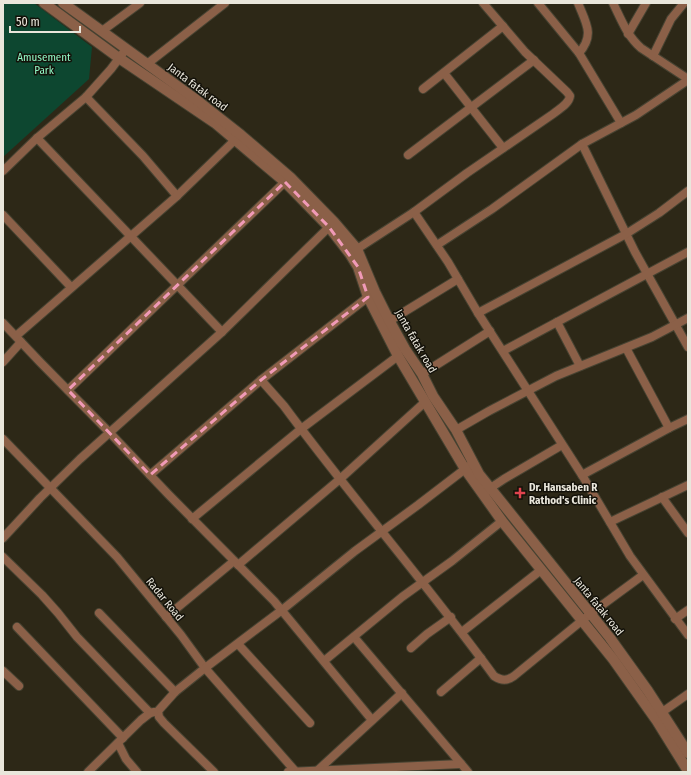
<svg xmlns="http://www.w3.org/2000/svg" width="691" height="775" viewBox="0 0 691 775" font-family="'Fira Sans Condensed',sans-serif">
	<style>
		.green { fill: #0d4730 }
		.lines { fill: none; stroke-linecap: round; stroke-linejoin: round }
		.minor-casing { stroke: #474332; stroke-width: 10 }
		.tertiary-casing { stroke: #474332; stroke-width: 12 }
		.minor { stroke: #8b6048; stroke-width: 8 }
		.tertiary { stroke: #8b6048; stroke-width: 10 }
		.marked { fill: none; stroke: #f09ab7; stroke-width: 3; stroke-dasharray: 8 5; stroke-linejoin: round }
		.health-dot { fill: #e0444e; stroke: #131109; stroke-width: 1.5 }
		.labels { text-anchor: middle; stroke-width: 3; stroke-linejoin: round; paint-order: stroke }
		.park-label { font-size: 11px; fill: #92f9c7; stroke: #131109 }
		.street-label { font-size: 11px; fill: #e9e6db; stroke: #131109 }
		.poi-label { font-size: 11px; font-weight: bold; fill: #e9e6db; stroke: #131109; text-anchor: start }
	</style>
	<rect width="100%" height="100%" fill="#2d2817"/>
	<!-- green -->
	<polygon class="green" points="3,3 34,3 92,47 89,79 3,157"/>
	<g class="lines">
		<defs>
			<g id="minor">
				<polyline points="538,3 579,53 621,123"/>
				<path d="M578,3C586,23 595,35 579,53"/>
				<path d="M613,3C621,19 627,36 641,48L688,79"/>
				<polyline points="102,31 140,3"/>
				<polyline points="628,34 646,3"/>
				<polyline points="653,56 671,19 684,3"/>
				<polyline points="147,64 225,3"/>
				<polyline points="444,73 503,148"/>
				<polyline points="423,89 503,26"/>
				<polyline points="86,97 143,156 177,196"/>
				<polyline points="37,138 222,332"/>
				<polyline points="582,144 635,252 688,347"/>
				<polyline points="408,155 534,60"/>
				<polyline points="3,171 37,138 86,97 111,69 126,49"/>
				<polyline points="414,212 448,262 478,313 582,475 630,556 688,635"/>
				<polyline points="3,215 71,287"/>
				<polyline points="437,245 492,209 582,144 636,115 688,80"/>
				<path d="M357,249L414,212L467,173L553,114C559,109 569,104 570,96L567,92L525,52L483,3"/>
				<polyline points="478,313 626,234 659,213 688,191"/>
				<polyline points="557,322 580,366"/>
				<polyline points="3,323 40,362 110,433 169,495 274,601 372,720"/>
				<polyline points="386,323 458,279"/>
				<polyline points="16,336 177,196 239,136"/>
				<polyline points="626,348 669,428"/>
				<polyline points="503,351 688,252"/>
				<polyline points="3,362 21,342"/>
				<polyline points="422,374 490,331"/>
				<path d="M261,380L284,406C352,498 427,584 494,676C502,681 507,681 514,676L590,614L643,575"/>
				<polyline points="68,390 288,179"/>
				<polyline points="456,430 489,411 556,376 652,337 688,318"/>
				<polyline points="3,439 117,557 181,635 205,668 175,692 158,711 159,717 164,723 214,772"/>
				<polyline points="150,475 261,380 368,297"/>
				<polyline points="582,475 669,428 688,419"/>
				<polyline points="486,491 504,479 562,445"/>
				<polyline points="662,497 688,533"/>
				<polyline points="192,519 301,429 398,356"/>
				<polyline points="610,522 688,485"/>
				<polyline points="3,538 40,498 80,459 222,332 329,227"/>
				<polyline points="3,557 42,595 58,613 77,637 150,713"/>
				<polyline points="238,565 340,479 425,402"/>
				<polyline points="99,613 175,692"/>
				<polyline points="166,617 234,561"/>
				<polyline points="675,619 688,610"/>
				<polyline points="17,627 123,738"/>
				<polyline points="462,632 541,570"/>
				<polyline points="354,637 468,772"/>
				<polyline points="238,644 310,723"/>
				<polyline points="411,648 427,634 451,617"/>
				<polyline points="324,661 402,597 452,561 502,521"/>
				<polyline points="3,671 19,686"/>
				<polyline points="441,692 481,658"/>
				<polyline points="658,715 688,694"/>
				<polyline points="118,743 126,759 137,772"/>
				<polyline points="317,771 402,693"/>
				<polyline points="88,772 141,720 150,713 154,712"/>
				<polyline points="288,772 461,764"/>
				<polyline points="296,772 205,668 282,610 355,551 418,505 469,466"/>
			</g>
			<g id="tertiary">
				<polyline points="44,3 119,58 215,123 285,182 329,227 350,254 358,267 368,297 398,356 465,469 502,521 613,659 657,721 688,771"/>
				<polyline points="63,3 194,98 241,135 290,177 334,222 357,249 375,292 389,320 405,349 422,374 433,396 456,430 479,474 610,638 648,691 688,753"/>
			</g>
		</defs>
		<!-- minor casing -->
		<use href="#minor" class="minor-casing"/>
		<!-- tertiary casing -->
		<use href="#tertiary" class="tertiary-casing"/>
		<!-- minor -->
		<use href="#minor" class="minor"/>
		<!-- tertiary -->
		<use href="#tertiary" class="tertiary"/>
	</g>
	<!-- marked area -->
	<path class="marked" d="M285,182L329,227L358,267L368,297L261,380L150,475L68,390Z"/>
	<!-- markers -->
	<path class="health-dot" d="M518 487h4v4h4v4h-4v4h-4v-4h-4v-4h4z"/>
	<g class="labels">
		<!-- park labels -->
		<g class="park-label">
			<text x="44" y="61">Amusement<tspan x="44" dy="13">Park</tspan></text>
		</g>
		<!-- street labels -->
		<g class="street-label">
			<text transform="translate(198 87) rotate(37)" y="4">Janta fatak road</text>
			<text transform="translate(416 341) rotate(60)" y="4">Janta fatak road</text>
			<text transform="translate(165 599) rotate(51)" y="4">Radar Road</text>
			<text transform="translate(599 606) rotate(51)" y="4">Janta fatak road</text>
		</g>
		<!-- poi labels -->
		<g class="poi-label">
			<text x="529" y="491">Dr. Hansaben R<tspan x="529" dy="13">Rathod's Clinic</tspan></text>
		</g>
	</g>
	<!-- border -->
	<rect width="691" height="775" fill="none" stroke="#e9e6db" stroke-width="8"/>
	<!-- scale -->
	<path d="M10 26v6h70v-6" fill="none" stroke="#e9e6db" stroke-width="2"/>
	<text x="16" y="26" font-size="12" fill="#e9e6db" stroke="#131109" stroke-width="3" paint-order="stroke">50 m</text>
</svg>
